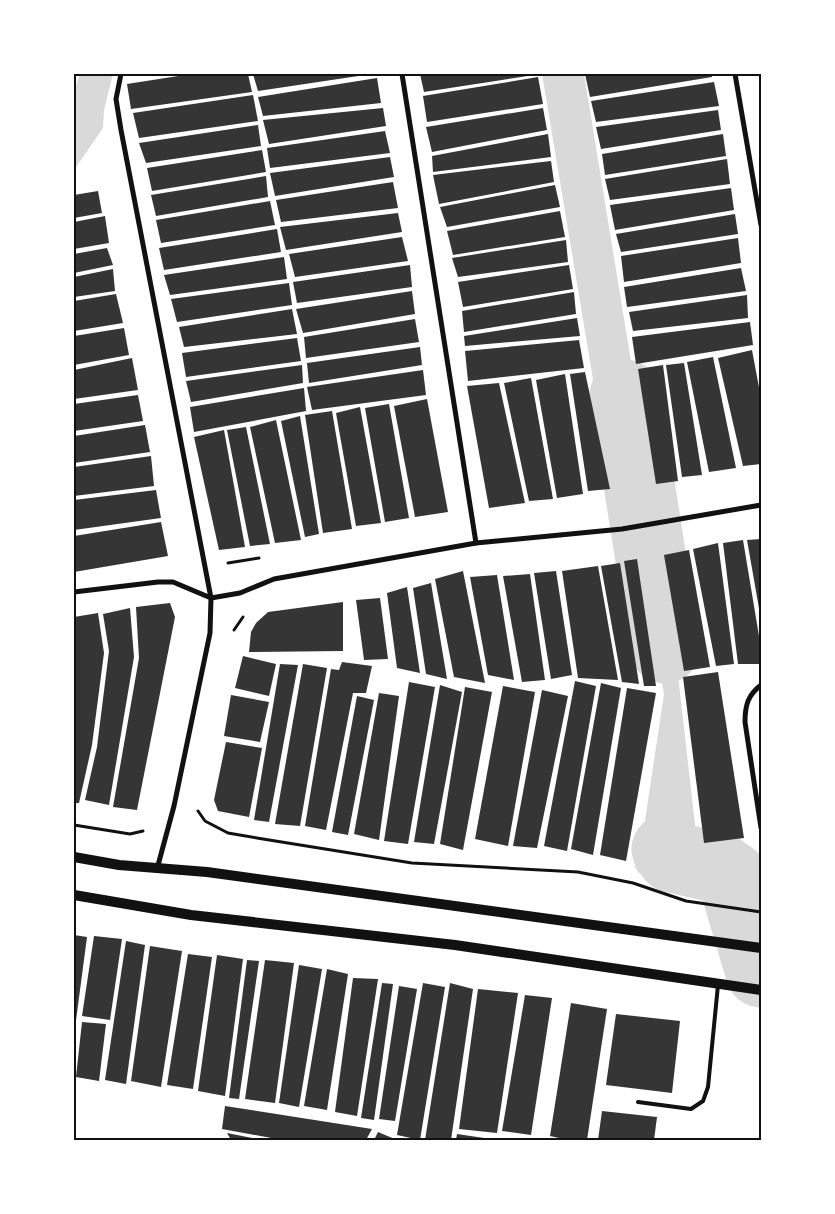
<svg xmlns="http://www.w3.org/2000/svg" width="835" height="1214" viewBox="0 0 835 1214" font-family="'Open Sans',sans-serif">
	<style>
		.water { fill: #d9d9d9 }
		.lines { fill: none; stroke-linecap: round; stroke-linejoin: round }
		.river { stroke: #d9d9d9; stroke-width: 71 }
		.building { fill: #353535 }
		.path { stroke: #111; stroke-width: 3 }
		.service { stroke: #111; stroke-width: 4 }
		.minor { stroke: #111; stroke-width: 5 }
		.secondary { stroke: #111; stroke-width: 10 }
		.neatline { fill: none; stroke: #111; stroke-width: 2 }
	</style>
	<rect width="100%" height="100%" fill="#fff"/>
	<!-- water -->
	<g class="water">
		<polygon points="80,74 113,74 104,110 103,128 74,170 74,91"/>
		<polygon points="542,74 584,74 652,490 612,493"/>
		<polygon points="638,551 659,551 678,675 697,842 702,848 708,850 751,846 761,904 681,892 639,873 635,867 643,834 664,694"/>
	</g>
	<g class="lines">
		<!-- river -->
		<g class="river">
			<polyline points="625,395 665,648"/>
			<polyline points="667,849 672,857 719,868 733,878 761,972"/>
		</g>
	</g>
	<!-- building -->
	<g class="building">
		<polygon points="191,74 248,74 252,92 131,109 127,84"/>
		<polygon points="253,74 365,74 365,75 258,91"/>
		<polygon points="420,74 534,74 534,75 424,92"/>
		<polygon points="585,74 712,74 712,77 590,97"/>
		<polygon points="538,77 543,104 427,122 423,96"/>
		<polygon points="377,78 381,103 263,116 258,97"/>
		<polygon points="714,82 719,106 596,122 591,101"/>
		<polygon points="253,95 258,121 139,138 133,113"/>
		<polygon points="383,108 386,126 269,144 263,120"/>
		<polygon points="543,108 547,130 432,152 426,127"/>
		<polygon points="718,110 721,130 601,149 596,127"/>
		<polygon points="258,125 261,146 146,163 139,143"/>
		<polygon points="385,131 390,153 270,168 267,148"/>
		<polygon points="548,134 551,157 433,172 432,156"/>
		<polygon points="723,134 726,156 605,175 602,154"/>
		<polygon points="262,150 266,172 152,191 147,168"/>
		<polygon points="390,157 394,177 275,196 270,173"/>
		<polygon points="727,159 730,184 610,200 605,179"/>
		<polygon points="551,161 554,182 439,204 433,175"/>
		<polygon points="266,176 268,197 156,216 151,195"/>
		<polygon points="393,182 398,208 281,222 276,200"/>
		<polygon points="555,185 560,207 447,227 440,207"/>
		<polygon points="731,188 734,210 615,230 610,205"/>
		<polygon points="98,191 102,213 74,218 74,195"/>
		<polygon points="270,201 275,225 161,243 156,220"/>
		<polygon points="560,211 565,237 453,255 447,231"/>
		<polygon points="398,213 402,232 286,250 280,227"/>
		<polygon points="735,214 738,234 621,252 616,234"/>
		<polygon points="105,216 109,243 74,249 74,222"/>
		<polygon points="277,229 281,252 164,270 159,248"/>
		<polygon points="402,237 408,261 295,277 289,254"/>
		<polygon points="738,238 741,263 624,282 621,256"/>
		<polygon points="566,240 568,262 458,277 452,258"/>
		<polygon points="107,248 113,265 74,273 74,254"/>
		<polygon points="284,257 287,279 170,295 164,275"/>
		<polygon points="410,265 412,287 297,303 293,282"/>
		<polygon points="569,265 573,289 463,307 458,282"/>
		<polygon points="741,268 746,291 627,307 624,287"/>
		<polygon points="113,269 115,291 74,297 74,277"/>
		<polygon points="289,283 292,305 177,322 171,299"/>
		<polygon points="412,291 415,314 303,333 296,309"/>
		<polygon points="574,292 576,314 464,332 462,311"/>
		<polygon points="116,294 123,323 74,331 74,301"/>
		<polygon points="747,295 748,318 633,331 629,312"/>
		<polygon points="292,309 297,334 184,347 179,327"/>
		<polygon points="577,318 580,336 465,346 464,336"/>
		<polygon points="415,319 419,342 306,358 304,337"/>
		<polygon points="750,322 753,345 636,364 632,337"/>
		<polygon points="124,328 129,355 74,365 74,336"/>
		<polygon points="297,338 301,361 186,377 182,353"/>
		<polygon points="579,340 584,368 468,381 465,351"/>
		<polygon points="420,347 422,365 309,383 307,363"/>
		<polygon points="752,350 761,398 761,464 743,466 718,358"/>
		<polygon points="713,357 736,468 709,472 687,362"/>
		<polygon points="132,358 138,390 74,399 74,370"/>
		<polygon points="684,363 702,475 682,477 666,365"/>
		<polygon points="302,365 303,383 191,402 186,381"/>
		<polygon points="663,365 678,481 656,484 638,369"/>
		<polygon points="423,370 426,395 312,410 307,387"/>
		<polygon points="585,372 610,489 588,491 570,374"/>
		<polygon points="565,374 583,494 557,498 536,380"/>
		<polygon points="531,378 553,499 529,501 504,383"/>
		<polygon points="499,383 525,503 489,508 467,386"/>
		<polygon points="304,388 306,411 194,432 190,407"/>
		<polygon points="138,395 143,421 74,431 74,404"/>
		<polygon points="427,399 448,512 415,517 394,406"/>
		<polygon points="389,404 409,518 385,522 365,408"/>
		<polygon points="360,407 381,523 356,526 336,413"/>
		<polygon points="332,411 352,529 323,533 305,415"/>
		<polygon points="300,416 319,534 305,537 281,421"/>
		<polygon points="276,420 301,540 275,543 250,427"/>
		<polygon points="145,425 150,452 74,463 74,436"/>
		<polygon points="246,427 270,544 250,546 227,430"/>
		<polygon points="224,430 245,547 219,550 194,437"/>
		<polygon points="151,456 154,486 74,496 74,467"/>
		<polygon points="156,490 161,518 74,530 74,500"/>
		<polygon points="161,522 168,556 74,572 74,536"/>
		<polygon points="761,539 761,614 760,614 747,540"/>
		<polygon points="743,540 761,648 761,664 738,664 723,543"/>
		<polygon points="718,543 734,664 716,666 693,549"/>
		<polygon points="689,550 710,667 684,671 664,555"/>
		<polygon points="637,559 656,686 644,686 624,561"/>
		<polygon points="620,563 639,684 622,682 601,566"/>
		<polygon points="598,566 618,680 578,678 562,571"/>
		<polygon points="463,571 485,683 454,677 435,579"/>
		<polygon points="556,571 572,675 551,679 534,573"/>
		<polygon points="530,574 545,680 522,682 503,576"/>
		<polygon points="497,575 514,680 488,675 470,577"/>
		<polygon points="431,583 447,679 426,674 413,588"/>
		<polygon points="407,587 420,673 397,668 387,593"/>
		<polygon points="380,598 388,659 364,660 356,600"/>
		<polygon points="343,602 343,651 249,652 251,632 256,623 268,612"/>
		<polygon points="170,603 175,617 137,810 113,807 139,658 136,607"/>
		<polygon points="130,608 134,657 109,805 85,800 97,747 109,651 103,614"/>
		<polygon points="98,613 104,653 92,745 79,803 74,803 74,617"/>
		<polygon points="243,656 276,664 269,696 235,688"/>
		<polygon points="342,662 372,666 366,693 353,693 326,830 305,826 331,669 339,670"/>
		<polygon points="280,664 298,665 269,822 254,820"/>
		<polygon points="303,664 327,668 300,826 275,824"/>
		<polygon points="718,672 744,838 704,843 683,677"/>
		<polygon points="575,681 596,686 567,851 544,846"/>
		<polygon points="409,682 435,687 408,844 384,841"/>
		<polygon points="601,683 621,688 593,855 571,849"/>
		<polygon points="440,685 462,692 434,844 414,842"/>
		<polygon points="503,686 535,692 508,846 475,839"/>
		<polygon points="465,687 492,692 463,850 440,844"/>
		<polygon points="627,688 656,693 626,861 600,855"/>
		<polygon points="542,690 568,696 537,848 513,846"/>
		<polygon points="379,693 399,696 379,840 354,834"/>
		<polygon points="231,695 269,702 260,742 224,736"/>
		<polygon points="357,696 374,700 348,835 332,832"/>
		<polygon points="226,742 262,748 249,817 218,811 214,800"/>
		<polygon points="74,935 87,937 75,1028 74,1028"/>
		<polygon points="94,936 122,939 110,1020 82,1016"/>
		<polygon points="126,941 145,945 126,1084 105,1080"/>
		<polygon points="150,946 182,951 161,1087 131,1081"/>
		<polygon points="188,954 212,957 193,1089 167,1085"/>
		<polygon points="217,955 243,959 225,1096 198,1091"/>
		<polygon points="247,960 259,961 239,1099 229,1098"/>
		<polygon points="265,960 294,963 275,1103 245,1099"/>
		<polygon points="299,965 322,969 299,1107 279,1103"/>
		<polygon points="327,969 348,974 327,1110 304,1106"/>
		<polygon points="353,978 378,979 357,1116 335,1112"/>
		<polygon points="382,983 393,984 374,1120 361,1118"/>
		<polygon points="423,983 445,987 420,1140 397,1135"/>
		<polygon points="450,983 473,989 451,1140 425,1140"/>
		<polygon points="399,986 417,989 395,1121 379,1119"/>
		<polygon points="478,989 518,993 497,1133 459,1129"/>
		<polygon points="525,995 552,998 531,1135 502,1131"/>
		<polygon points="571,1003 607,1009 587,1140 568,1140 550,1136"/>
		<polygon points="616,1014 680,1021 672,1093 606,1085"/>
		<polygon points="82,1022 106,1024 99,1081 76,1077"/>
		<polygon points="225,1106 372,1129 366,1140 282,1140 222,1129"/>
		<polygon points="602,1111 657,1117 654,1140 598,1140"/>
		<polygon points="378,1132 397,1140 374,1140"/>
		<polygon points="227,1133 257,1139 257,1140 231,1140"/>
		<polygon points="457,1134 491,1139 491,1140 456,1140"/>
	</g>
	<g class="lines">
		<!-- path -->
		<g class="path">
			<polyline points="228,563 259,558"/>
			<polyline points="234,630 243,617"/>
			<polyline points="198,811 205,821 228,833 263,839 412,863 578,872 633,883 686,901 761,912"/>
			<polyline points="74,825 130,834 143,831"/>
		</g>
		<!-- service -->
		<polyline class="service" points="638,1102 691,1109 703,1101 708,1087 718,985"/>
		<!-- minor -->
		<g class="minor">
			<polyline points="121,74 116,99 121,130 211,598 210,633 174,806 157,869"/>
			<polyline points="402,74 476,543"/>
			<polyline points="735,74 761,225"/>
			<polyline points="74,592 158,582 173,582 211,598 240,593 274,579 476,543 622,529 761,505"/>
			<path d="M761,685C748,695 745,705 745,722L761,828"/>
		</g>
		<!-- secondary -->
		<g class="secondary">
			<polyline points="74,857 119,865 207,872 761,948"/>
			<polyline points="74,895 191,915 455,945 761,990"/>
		</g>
	</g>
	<!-- border -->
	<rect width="835" height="1214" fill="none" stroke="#ffffff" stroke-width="150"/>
	<rect x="75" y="75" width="685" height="1064" class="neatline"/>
</svg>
